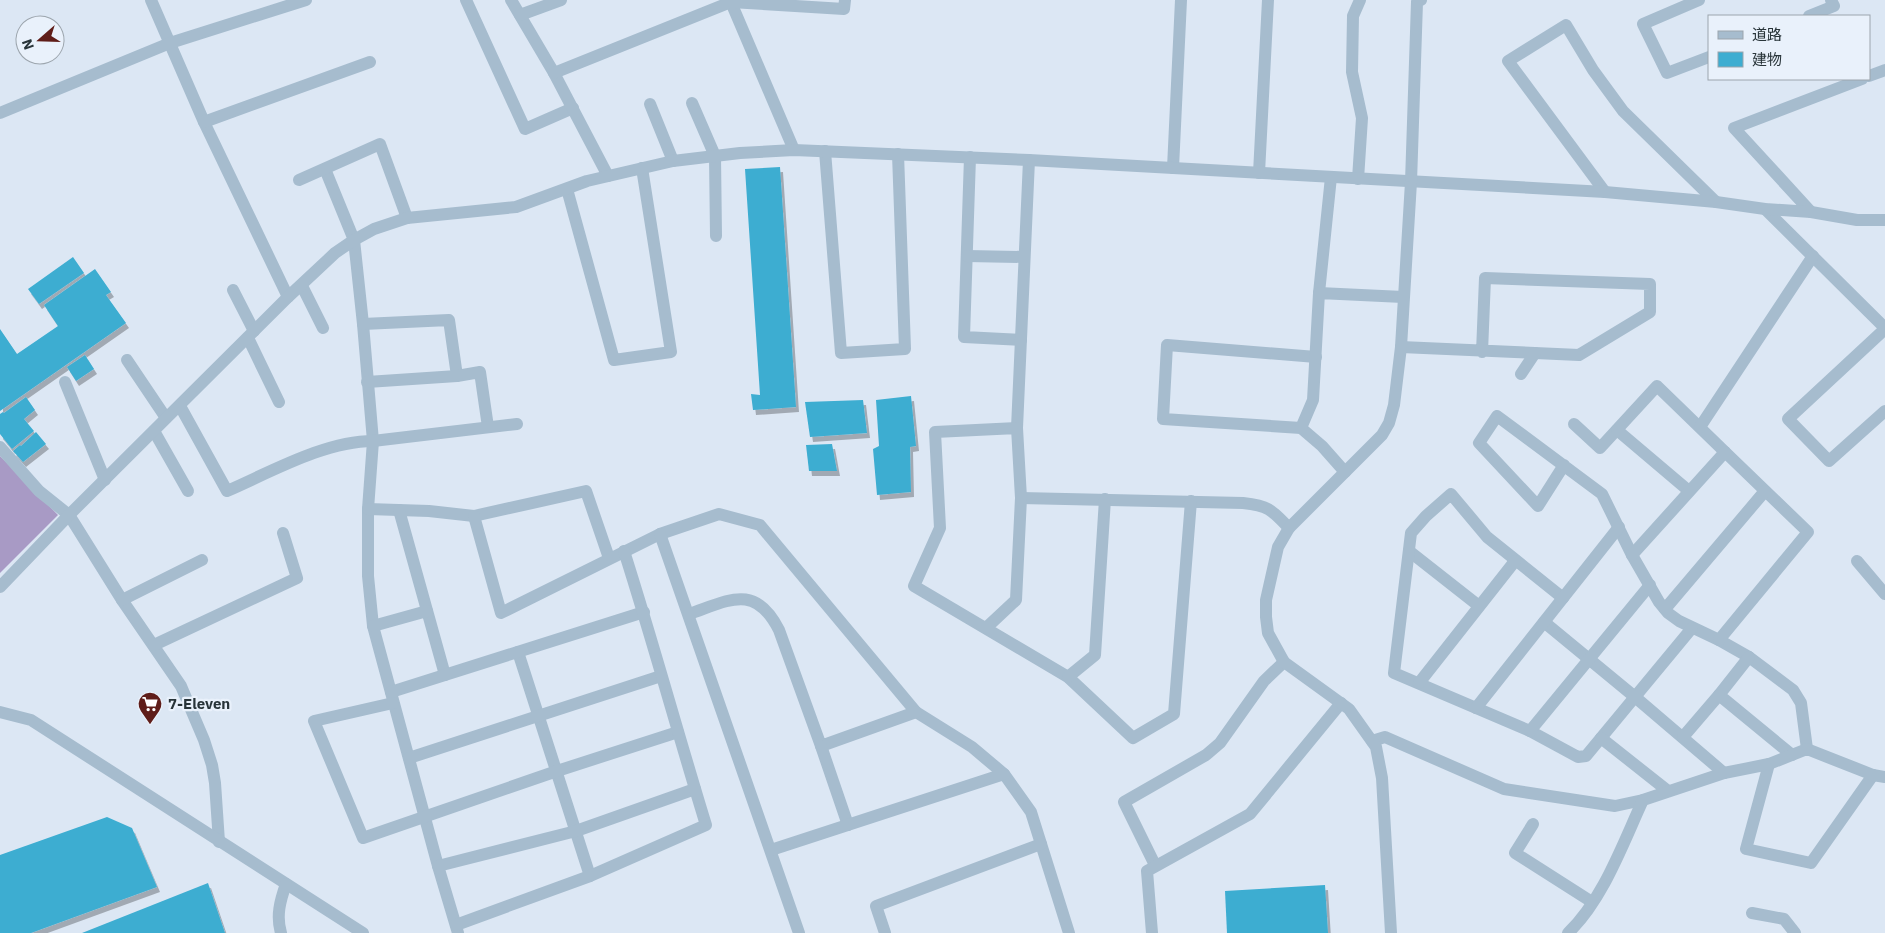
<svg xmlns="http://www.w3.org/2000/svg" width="1885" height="933" viewBox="0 0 1885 933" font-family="'IBM Plex Sans','Noto Sans JP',sans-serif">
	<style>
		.pitch { fill: #a89ac5 }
		.building { fill: #3dadd1; filter: url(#shadow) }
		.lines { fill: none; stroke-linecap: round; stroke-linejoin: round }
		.minor { stroke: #a6bcce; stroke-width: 12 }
		.labels { text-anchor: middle; stroke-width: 4.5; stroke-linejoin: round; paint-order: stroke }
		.poi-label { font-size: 15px; font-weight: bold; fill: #283439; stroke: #e9f1fb; text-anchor: start }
	</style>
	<defs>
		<filter id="shadow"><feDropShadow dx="3" dy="5" stdDeviation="0" flood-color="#0004"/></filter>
	</defs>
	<rect width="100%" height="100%" fill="#dce7f4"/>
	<!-- pitch -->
	<polygon class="pitch" points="0,456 58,515 0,573"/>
	<!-- building -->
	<g class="building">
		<polygon points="780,167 796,407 753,410 751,394 760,395 745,169"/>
		<polygon points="73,257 84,273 39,304 28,289"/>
		<polygon points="95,269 111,292 106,295 126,323 0,411 0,329 17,354 58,326 44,305"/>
		<polygon points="85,355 94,369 76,381 67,367"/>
		<polygon points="911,396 916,446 910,447 911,492 877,495 873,449 879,446 876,400"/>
		<polygon points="26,397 35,410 24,419 34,431 12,449 0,434 0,414 3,412 4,413"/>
		<polygon points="863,400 867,433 810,437 805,402"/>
		<polygon points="36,432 46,444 23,462 13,451 20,445 21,446"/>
		<polygon points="832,444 837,471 809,471 806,445"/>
		<polygon points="107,817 132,828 157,887 31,933 0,933 0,855"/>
		<polygon points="208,883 225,933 82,933"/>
		<polygon points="1325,885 1328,933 1227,933 1225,891"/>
	</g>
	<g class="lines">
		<!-- minor -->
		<g class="minor">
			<polyline points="151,0 204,122 288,297"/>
			<polyline points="466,0 525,129 573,108"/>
			<polyline points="511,0 554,73 608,176"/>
			<polyline points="730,0 794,150"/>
			<polyline points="1699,0 1643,24 1667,73 1709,57"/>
			<polyline points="520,15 561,0"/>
			<polyline points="1809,16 1834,6 1831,0"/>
			<polyline points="554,73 731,2 844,9 845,0"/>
			<polyline points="1869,76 1885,70"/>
			<polyline points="692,103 715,156 716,236"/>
			<polyline points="650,104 673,161"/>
			<polyline points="0,113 170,43 306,0"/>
			<polyline points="204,122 370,62"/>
			<polyline points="825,151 841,353 905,349 898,154"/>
			<polyline points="970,157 964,337 1021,340"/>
			<polyline points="1173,168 1181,0"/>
			<polyline points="325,169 354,240 363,324 373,441 368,509 368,576 373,626 438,866 458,933"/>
			<polyline points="1259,173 1268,0"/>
			<polyline points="1358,179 1362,118 1352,72 1353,16 1360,0"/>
			<polyline points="299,180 380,144 407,218"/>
			<polyline points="567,189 614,360 671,352 642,168"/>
			<polyline points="1605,192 1508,61 1566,25 1593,70 1623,111 1716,202"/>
			<polyline points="1765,209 1885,328"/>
			<polyline points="1811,212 1734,128 1862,79"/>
			<polyline points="967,256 1024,257"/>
			<polyline points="302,286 323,328"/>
			<polyline points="233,290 254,331"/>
			<polyline points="1319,293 1331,177"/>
			<polyline points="363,324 449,320 457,376"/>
			<polyline points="1885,329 1788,419 1829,461 1885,411"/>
			<polyline points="248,338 279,402"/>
			<polyline points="1401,347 1579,355 1650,312 1650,284 1485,278 1482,352"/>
			<polyline points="1316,357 1167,345 1163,419 1301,428 1322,446 1345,472"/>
			<polyline points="127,360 166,418"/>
			<polyline points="1521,374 1535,353"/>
			<polyline points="65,382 105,480"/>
			<polyline points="367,382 457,376 480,372 488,427"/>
			<path d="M180,406L227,491C271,472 325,441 373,441L517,424"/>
			<polyline points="1574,424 1600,448 1657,386 1725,452"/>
			<polyline points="1700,427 1813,256"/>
			<polyline points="1017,428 1029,160"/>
			<polyline points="1301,428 1313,400 1319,293 1403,297"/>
			<polyline points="1617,430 1689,491"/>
			<polyline points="154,431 188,491"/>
			<polyline points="0,447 39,491 69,515 122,600 181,686 204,740 212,765 215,783 219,842"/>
			<polyline points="1564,465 1538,506 1479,443 1497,416 1602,494 1632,555 1659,602 1668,613 1679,621 1719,640 1749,657 1793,690 1801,703 1807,749"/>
			<path d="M1021,498L1243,503C1269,506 1271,509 1289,528"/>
			<polyline points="368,509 429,511 474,516 586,491 609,558"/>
			<polyline points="399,510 445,675"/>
			<polyline points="474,516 501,613 660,534 719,514 760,525 916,712 972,747 1004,774 1031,812 1069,933"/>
			<polyline points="660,534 799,933"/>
			<polyline points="1409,551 1479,606"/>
			<polyline points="1632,555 1725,452 1808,532 1719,640"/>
			<polyline points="1857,561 1885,594"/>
			<polyline points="0,587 69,515 288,297 335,253 354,240 374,229 407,218 516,207 587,181 673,161 740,153 794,150 1029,160 1605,192 1716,202 1765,209 1811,212 1857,220 1885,220"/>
			<polyline points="1563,598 1487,537 1451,494 1426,516 1411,533 1394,673 1530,731 1578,757 1586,756 1692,628"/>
			<polyline points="122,600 202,560"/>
			<polyline points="1665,609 1765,491"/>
			<path d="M689,614C730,600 755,583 779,630L821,746L916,712"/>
			<polyline points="1544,622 1635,697 1724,773"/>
			<polyline points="373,626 427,611"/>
			<polyline points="986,628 1016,600 1021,498 1017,428 935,432 940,528 914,586 1068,677 1133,738 1174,714 1191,501"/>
			<polyline points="154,645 297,578 283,533"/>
			<polyline points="518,652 590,876"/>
			<polyline points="1749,657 1719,695 1792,755"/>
			<polyline points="1068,677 1095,655 1105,499"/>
			<polyline points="1419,683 1515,561"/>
			<polyline points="391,692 644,612"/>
			<polyline points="393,703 314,721 363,838 557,771 678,732"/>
			<polyline points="1476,708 1619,527"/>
			<polyline points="0,712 31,720 363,933"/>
			<polyline points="1530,731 1650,585"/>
			<polyline points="1683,737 1719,695"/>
			<polyline points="1601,738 1668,791"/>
			<polyline points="1372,741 1385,737 1504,789 1615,806 1643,800"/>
			<polyline points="821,746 848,825"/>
			<polyline points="409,758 661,676"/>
			<polyline points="1769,764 1746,849 1811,863 1873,775"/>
			<polyline points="1533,824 1515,853 1592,902"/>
			<polyline points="771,850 1004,774"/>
			<polyline points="1155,865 1124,802 1206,755 1220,743 1264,681 1284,662"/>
			<polyline points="438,866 576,831 695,789"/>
			<polyline points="1752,913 1784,919 1795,933"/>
			<path d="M456,925L590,876L706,825C678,734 653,642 624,551"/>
			<path d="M281,933C276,916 280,901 286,884"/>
			<polyline points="885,933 876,906 1041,844"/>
			<polyline points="1152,933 1147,871 1250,814 1341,703"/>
			<polyline points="1391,933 1382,778 1376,747 1349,709 1284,662 1268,633 1266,617 1266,600 1278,547 1289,528 1382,435 1389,423 1394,405 1401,347 1411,182 1417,2 1421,0"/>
			<path d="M1568,933C1603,900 1623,843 1643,800L1724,773L1769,764L1807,749L1873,775L1885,777"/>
		</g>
	</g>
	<!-- icons -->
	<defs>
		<symbol id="supermarket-pin" viewBox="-11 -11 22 30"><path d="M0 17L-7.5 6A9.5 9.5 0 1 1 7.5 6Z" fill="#5f1d19" stroke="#e9f1fb"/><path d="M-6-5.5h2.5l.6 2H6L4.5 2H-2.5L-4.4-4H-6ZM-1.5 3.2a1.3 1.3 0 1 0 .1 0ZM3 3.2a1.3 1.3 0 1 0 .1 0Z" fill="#fff"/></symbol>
	</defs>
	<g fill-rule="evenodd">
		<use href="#supermarket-pin" x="136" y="690" width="28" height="38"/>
	</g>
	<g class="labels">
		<!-- poi labels -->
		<g class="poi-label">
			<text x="168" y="709">7-Eleven</text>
		</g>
	</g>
	<!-- legend -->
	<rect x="1708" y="15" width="162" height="65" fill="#e9f1fb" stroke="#9ca5ad"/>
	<rect x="1718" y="31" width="25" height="8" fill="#a6bcce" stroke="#9ca5ad"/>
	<text x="1752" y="40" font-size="15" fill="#283439">道路</text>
	<rect x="1718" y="52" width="25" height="15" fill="#3dadd1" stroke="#9ca5ad"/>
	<text x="1752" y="65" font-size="15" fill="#283439">建物</text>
	<!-- north arrow -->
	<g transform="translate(40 40) rotate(250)"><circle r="24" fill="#e9f1fb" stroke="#9ca5ad"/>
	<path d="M0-4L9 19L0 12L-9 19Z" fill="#5f1d19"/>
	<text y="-8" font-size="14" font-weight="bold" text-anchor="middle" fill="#283439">N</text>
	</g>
</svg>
